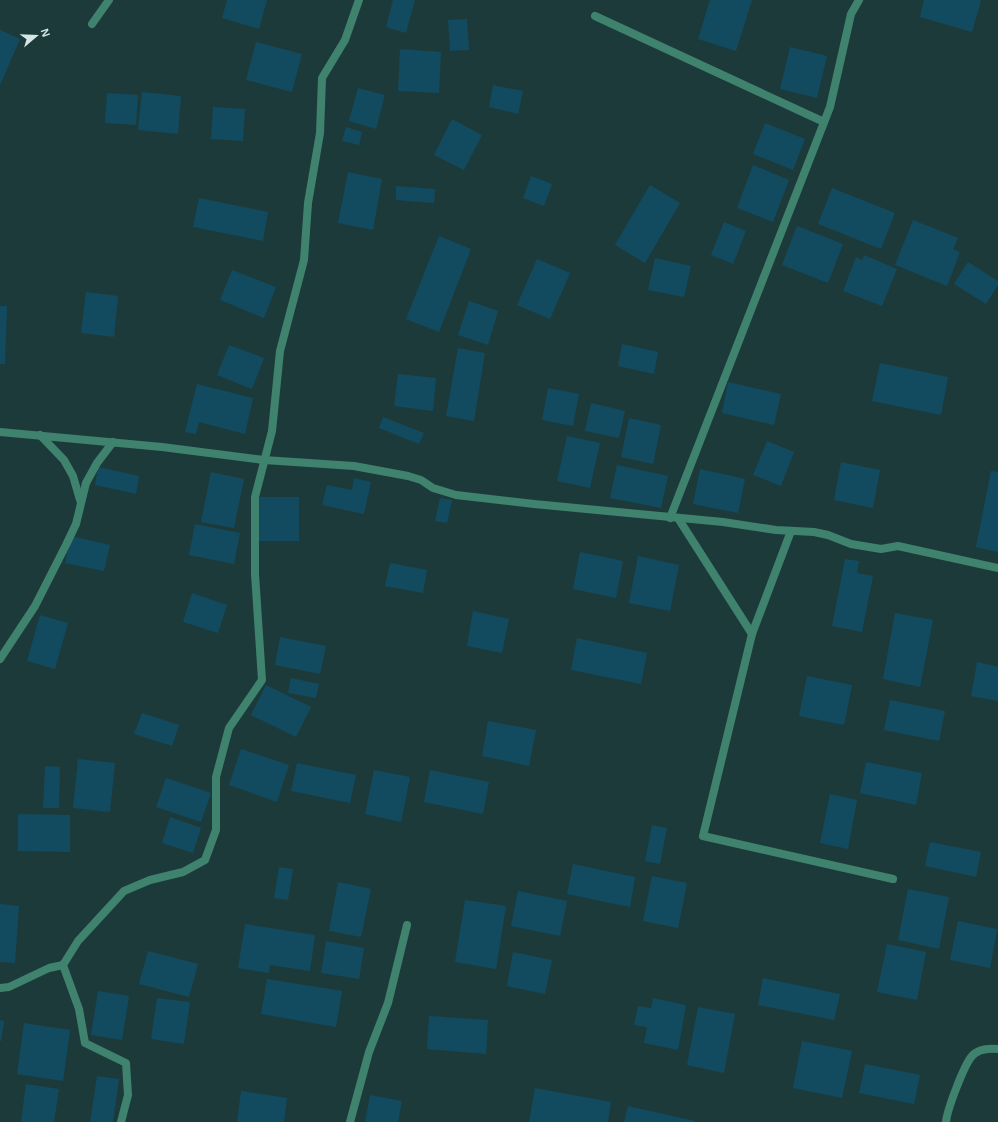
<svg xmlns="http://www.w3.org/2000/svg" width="998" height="1122" viewBox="0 0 998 1122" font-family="Arial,sans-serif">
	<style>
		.building { fill: #124b5f }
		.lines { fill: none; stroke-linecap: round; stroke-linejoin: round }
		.minor { stroke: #3f836f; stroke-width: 8 }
	</style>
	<rect width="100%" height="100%" fill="#1d3a3b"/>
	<!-- building -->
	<g class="building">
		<polygon points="227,0 267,0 259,29 222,18"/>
		<polygon points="393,0 415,0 406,33 386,27"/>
		<polygon points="710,0 752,0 736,51 698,39"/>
		<polygon points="924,0 981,0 972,32 920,17"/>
		<polygon points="467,19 469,50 450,51 448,20"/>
		<polygon points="0,30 20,39 0,85"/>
		<polygon points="256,42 302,54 292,92 246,80"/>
		<polygon points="790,47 827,56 817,98 780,89"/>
		<polygon points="400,49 441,52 439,93 398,91"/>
		<polygon points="493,85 523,91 518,114 489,107"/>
		<polygon points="358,88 385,95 376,129 349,121"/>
		<polygon points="142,92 181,96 178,134 138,130"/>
		<polygon points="107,93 138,95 136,125 105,123"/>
		<polygon points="213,107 245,109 243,141 211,139"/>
		<polygon points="452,119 482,135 464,170 434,155"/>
		<polygon points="765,123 805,139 793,170 753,154"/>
		<polygon points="346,127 362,132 359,145 342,141"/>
		<polygon points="753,165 789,180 773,222 737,208"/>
		<polygon points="348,172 382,179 373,230 338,223"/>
		<polygon points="531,176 552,184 544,206 523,198"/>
		<polygon points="650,185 680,203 645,263 615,245"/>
		<polygon points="396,186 435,189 434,203 396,200"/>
		<polygon points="832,188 895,213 881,249 818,224"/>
		<polygon points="199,198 268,212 263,241 193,227"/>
		<polygon points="913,220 958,238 953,249 960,252 947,286 895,265"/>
		<polygon points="724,222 746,231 733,264 711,255"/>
		<polygon points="797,226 843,244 828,283 782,265"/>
		<polygon points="439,236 471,249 439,332 406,319"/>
		<polygon points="864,255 897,269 882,306 843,291 856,257 862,260"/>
		<polygon points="655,258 691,266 684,297 648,290"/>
		<polygon points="537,259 570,273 550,319 517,305"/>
		<polygon points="968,262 998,281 998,285 986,304 954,284"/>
		<polygon points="232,270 276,287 264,318 220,300"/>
		<polygon points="86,292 118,296 114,337 81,333"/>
		<polygon points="469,301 498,311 488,345 458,335"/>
		<polygon points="0,306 7,306 5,364 0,364"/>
		<polygon points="622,344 658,352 654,374 618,366"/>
		<polygon points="229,345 264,358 252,389 217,375"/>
		<polygon points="458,348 485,353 474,421 446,416"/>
		<polygon points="880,363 948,377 941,415 872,401"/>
		<polygon points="398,374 436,378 433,411 394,406"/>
		<polygon points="728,382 781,394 774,425 722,413"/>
		<polygon points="197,384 253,398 245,434 199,422 196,434 185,432"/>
		<polygon points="548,388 579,394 573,426 542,420"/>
		<polygon points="591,403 625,411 619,438 585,431"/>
		<polygon points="383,417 424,433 419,444 379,428"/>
		<polygon points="629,418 661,425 653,464 621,457"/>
		<polygon points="567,436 600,443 590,488 557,481"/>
		<polygon points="767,441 794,452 781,486 753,475"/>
		<polygon points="841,462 880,470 873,508 834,500"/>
		<polygon points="617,465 668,476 661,508 610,498"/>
		<polygon points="98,467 139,476 136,494 95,485"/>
		<polygon points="700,469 745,479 738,513 693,504"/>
		<polygon points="991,471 998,472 998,552 976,547"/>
		<polygon points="211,472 244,479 234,528 201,522"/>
		<polygon points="354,478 371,482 364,514 322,505 327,485 352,490"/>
		<rect x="255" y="497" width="44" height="44"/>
		<polygon points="440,498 452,500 447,523 435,521"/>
		<polygon points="195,524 240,533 234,564 189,555"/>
		<polygon points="71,536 110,545 104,571 65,563"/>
		<polygon points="580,552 623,561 616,598 573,589"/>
		<polygon points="638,556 679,565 670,611 629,603"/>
		<polygon points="845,559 859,561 857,573 873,576 862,632 832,626"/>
		<polygon points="390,563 427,570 423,593 385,586"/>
		<polygon points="192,593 227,605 218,633 183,622"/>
		<polygon points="473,611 509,619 502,653 467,646"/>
		<polygon points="895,613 933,620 920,687 883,679"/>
		<polygon points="40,615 68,623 55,669 27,661"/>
		<polygon points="280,637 326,646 320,674 275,665"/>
		<polygon points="577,638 647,653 641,684 571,670"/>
		<polygon points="977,662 998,667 998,701 971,696"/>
		<polygon points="807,676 852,685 844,725 799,716"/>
		<polygon points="291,678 319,684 316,698 288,693"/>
		<polygon points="266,685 311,707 296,737 251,715"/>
		<polygon points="890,700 945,711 939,741 884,730"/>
		<polygon points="142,713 179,725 172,746 134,734"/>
		<polygon points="488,721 536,730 529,766 482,756"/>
		<polygon points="241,749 289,765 277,802 229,785"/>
		<polygon points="78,759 115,763 110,812 73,808"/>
		<polygon points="866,762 922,773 916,805 860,793"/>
		<polygon points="297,763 356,775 350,803 291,791"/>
		<polygon points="45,766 60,767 59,808 43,808"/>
		<polygon points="374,770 410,777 401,822 365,814"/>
		<polygon points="430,770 489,782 483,814 424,802"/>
		<polygon points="166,778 211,793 201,822 156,807"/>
		<polygon points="830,794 857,800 848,849 820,843"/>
		<polygon points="18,814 70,815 70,852 18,851"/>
		<polygon points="170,817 201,828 193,853 162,843"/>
		<polygon points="652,825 667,828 660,864 645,861"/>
		<polygon points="930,842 981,852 976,877 925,866"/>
		<polygon points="573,864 635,877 630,907 567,894"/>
		<polygon points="279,867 293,869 288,900 274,898"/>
		<polygon points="652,876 687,883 678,928 643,921"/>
		<polygon points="338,882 371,889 361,937 329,931"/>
		<polygon points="908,889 949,897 939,949 898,940"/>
		<polygon points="518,891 567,901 560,936 511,926"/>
		<polygon points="465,900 506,906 496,969 455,962"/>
		<polygon points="0,904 19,906 15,963 0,962"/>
		<polygon points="958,921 997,929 990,968 950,960"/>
		<polygon points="245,924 315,935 310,971 270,965 269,973 238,968"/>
		<polygon points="326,941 364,948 359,979 321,973"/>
		<polygon points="887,944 926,952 917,1000 877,992"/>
		<polygon points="148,951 198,964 189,997 139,984"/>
		<polygon points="513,952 552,960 545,994 507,986"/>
		<polygon points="763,978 840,994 834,1020 758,1005"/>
		<polygon points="267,979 342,991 336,1027 261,1014"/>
		<polygon points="98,991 129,996 122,1040 91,1035"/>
		<polygon points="157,998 190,1002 184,1044 151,1039"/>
		<polygon points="653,998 686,1005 678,1050 644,1043 647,1027 634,1025 638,1006 651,1008"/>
		<polygon points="698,1007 735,1014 724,1073 687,1065"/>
		<polygon points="429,1016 488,1020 486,1054 427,1049"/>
		<polygon points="0,1020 4,1021 1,1041 0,1041"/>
		<polygon points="24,1023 70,1030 63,1081 17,1074"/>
		<polygon points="802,1041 852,1051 842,1098 793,1088"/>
		<polygon points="865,1064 920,1075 914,1104 859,1093"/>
		<polygon points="97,1076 119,1079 113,1122 90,1122"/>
		<polygon points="26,1084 59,1089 54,1122 21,1122"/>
		<polygon points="535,1088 611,1102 608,1122 529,1122"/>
		<polygon points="241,1091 287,1098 284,1122 237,1122"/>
		<polygon points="370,1095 402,1101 398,1122 365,1122"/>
		<polygon points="628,1106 695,1121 695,1122 624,1122"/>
	</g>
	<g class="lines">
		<!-- minor -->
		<g class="minor">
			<polyline points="595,16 824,122"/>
			<polyline points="92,24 109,0"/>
			<polyline points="0,432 162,447 264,460 354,466 408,476 421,480 433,488 456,495 534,504 723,522 776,530 814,532 828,535 851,544 881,549 898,546 998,568"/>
			<polyline points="40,435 64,460 73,476 80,500"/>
			<polyline points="670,518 830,107 851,14 859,0"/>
			<polyline points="678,518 752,634"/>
			<polyline points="791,531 752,634 703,836 893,879"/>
			<polyline points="0,659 35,606 66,545 76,524 86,483 97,463 113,442"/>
			<polyline points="63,965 78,941 124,891 150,880 183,872 205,860 216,830 216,777 229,728 262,680 255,574 255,497 272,431 280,351 304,260 308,203 320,133 322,78 345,40 359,0"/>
			<polyline points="0,988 9,987 49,968 63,965 79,1009 85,1043 126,1063 128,1095 121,1122"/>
			<polyline points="350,1122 369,1052 388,1003 407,925"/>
			<path d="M946,1122C947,1110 964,1065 972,1056C978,1049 990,1048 998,1049"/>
		</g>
	</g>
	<!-- north arrow -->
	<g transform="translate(36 36) rotate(71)" stroke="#1d3a3b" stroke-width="3" paint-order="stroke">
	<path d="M0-3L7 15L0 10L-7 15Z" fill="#d5e6e6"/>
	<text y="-6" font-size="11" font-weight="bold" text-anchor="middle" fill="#d5e6e6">N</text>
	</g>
</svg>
